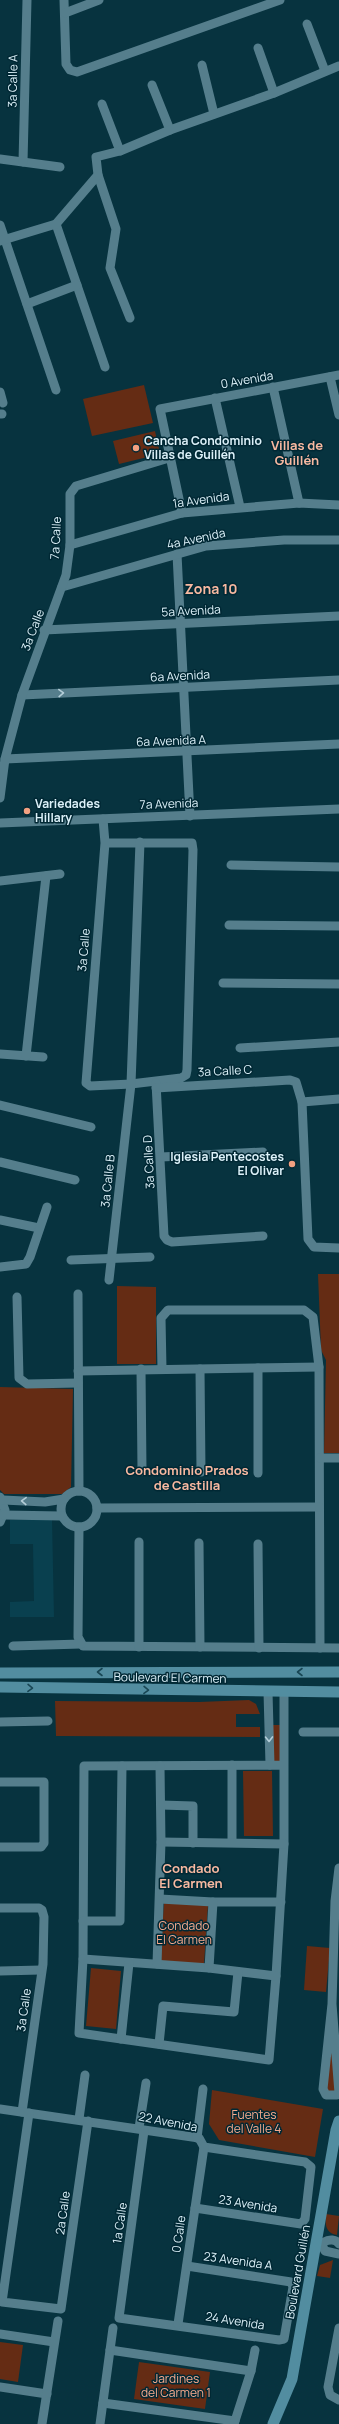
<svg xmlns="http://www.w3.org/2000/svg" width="339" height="2424" viewBox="0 0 339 2424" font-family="Manrope,sans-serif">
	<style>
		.built { fill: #09404f }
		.green { fill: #652c14 }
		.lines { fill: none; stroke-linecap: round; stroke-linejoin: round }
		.minor { stroke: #557e8c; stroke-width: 9 }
		.secondary { stroke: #528da0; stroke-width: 11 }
		.oneway { stroke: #b4ced8 }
		.oneway2 { stroke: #194654 }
		.poi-dot { fill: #f2a081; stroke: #002834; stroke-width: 1.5 }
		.labels { text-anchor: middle; stroke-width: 3; stroke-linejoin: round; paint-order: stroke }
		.street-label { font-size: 12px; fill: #dcf1f9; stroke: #002834 }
		.poi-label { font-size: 12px; font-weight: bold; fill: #dcf1f9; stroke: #002834; text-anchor: start }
		.park-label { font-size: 12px; fill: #f7aa8d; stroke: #002834 }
		.neighbourhood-label { font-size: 13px; font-weight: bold; fill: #f8b9a1; stroke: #002834 }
		.quarter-label { font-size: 14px; font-weight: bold; fill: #f8b9a1; stroke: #002834 }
	</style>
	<rect width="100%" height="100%" fill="#07333f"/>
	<!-- built -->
	<polygon class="built" points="52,1519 54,1617 10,1617 10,1602 34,1601 33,1544 10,1544 10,1520"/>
	<!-- green -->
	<g class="green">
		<polygon points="144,385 153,423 92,436 83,399"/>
		<polygon points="155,431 160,454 119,464 113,441"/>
		<polygon points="318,1274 339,1274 339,1453 324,1453 326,1360 321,1350"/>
		<polygon points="117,1286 156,1287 156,1364 117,1364"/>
		<polygon points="0,1387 73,1389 71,1487 62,1494 4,1494 0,1490"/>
		<polygon points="249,1700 256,1704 260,1714 236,1714 236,1727 260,1727 260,1737 56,1736 55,1701 199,1702"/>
		<polygon points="269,1725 284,1725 284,1765 270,1765"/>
		<polygon points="243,1771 272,1771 273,1836 244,1836"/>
		<polygon points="164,1902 208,1905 204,1964 160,1961"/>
		<polygon points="307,1946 330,1948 326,1992 304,1990"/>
		<polygon points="91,1968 121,1971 116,2029 86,2026"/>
		<polygon points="332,2004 337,2095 323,2089"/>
		<polygon points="212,2090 323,2109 315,2157 219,2140 209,2124"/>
		<path d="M326,2214L339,2216L337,2235C325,2233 325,2224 326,2214Z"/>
		<polygon points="333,2260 330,2278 317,2276 320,2265"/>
		<polygon points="0,2342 23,2345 18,2382 0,2379"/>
		<polygon points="139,2362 210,2372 205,2409 134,2399"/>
	</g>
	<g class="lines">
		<!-- minor -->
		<g class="minor">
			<polyline points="64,0 66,64 70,70 77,72 280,0"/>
			<polyline points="65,13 99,0"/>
			<polyline points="307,24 325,71"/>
			<polyline points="258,48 274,93"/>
			<polyline points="202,65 214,114"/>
			<polyline points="152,85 170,130"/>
			<polyline points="102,104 120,151"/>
			<polyline points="0,159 60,167"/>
			<polyline points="23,162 27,0"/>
			<polyline points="98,175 116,229 110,268 130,318"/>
			<polyline points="56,224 105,367"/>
			<polyline points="0,225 56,390"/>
			<polyline points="0,241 56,224 98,175 96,157 120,151 170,130 274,93 339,66"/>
			<polyline points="27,304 77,285"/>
			<polyline points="330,377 339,415"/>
			<polyline points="273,387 299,503"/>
			<polyline points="0,392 3,403"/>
			<polyline points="215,398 240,507"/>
			<polyline points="0,414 2,414"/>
			<polyline points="182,513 160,409 339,375"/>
			<polyline points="70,545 182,513 299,503 339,505"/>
			<polyline points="177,554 190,816"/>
			<polyline points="62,587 206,546 284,540 339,540"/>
			<polyline points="44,630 339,616"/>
			<polyline points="22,695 339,680"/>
			<polyline points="5,759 339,744"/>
			<polyline points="0,798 5,759 22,695 66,575 70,545 70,494 76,486 169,458"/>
			<polyline points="103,819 105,843 86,1083 90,1086 131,1084 181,1078 186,1075 187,1070 193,850 192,843 105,843"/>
			<polyline points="0,823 339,809"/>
			<polyline points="231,865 339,867"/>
			<polyline points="0,881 60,874"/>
			<polyline points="229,925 339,926"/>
			<polyline points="223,983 339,984"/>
			<polyline points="240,1048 339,1042"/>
			<polyline points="0,1054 43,1057"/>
			<polyline points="26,1056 46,876"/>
			<polyline points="156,1083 164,1236 167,1240 172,1242 263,1236"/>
			<polyline points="156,1088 290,1080 296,1082 302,1102 308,1239 314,1247 339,1248"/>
			<polyline points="302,1102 339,1099"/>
			<polyline points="0,1105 91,1127"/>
			<polyline points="161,1157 263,1152"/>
			<polyline points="0,1162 75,1180"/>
			<polyline points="0,1220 39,1228"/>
			<polyline points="71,1260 150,1257"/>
			<polyline points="0,1267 26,1264 30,1257 47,1207"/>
			<polyline points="109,1280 131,1084 140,842"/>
			<polyline points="78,1294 79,1491"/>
			<polyline points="17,1297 19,1378 27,1384 78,1383"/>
			<polyline points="258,1368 258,1473"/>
			<polyline points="141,1369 142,1471"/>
			<polyline points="162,1369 161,1318 168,1310 304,1310 313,1317 319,1367 320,1648"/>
			<polyline points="200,1369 201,1472"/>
			<polyline points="78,1371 319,1367"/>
			<polyline points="320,1458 339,1458"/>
			<circle cx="79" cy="1509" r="18"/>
			<polyline points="0,1497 5,1510 0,1522"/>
			<polyline points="3,1500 45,1502 64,1499"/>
			<polyline points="97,1508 319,1507"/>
			<polyline points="4,1515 62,1516"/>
			<polyline points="79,1527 78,1637 83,1646 339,1648"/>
			<polyline points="199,1543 200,1647"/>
			<polyline points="258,1544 259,1648"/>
			<polyline points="13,1646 81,1644"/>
			<polyline points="139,1647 139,1542"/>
			<polyline points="268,1692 270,1765"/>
			<polyline points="284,1692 284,1844 276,1976 269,2060 79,2033 83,1959 84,1766 284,1765"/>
			<polyline points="0,1722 48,1721"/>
			<polyline points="303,1732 339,1732"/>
			<polyline points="232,1765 232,1842"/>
			<polyline points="0,1782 44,1782 44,1843 41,1847 0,1847"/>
			<polyline points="161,1805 193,1806 193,1843"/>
			<polyline points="161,1842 284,1844"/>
			<polyline points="160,1899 213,1902 281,1902"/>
			<polyline points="0,1908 39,1908 42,1910 44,1917 43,1964 22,2112"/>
			<polyline points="83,1921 120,1921 122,1766"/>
			<polyline points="83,1959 209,1968 276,1976"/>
			<polyline points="157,1964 161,1842 160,1766"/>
			<polyline points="209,1968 213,1902"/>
			<polyline points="0,1971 41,1970"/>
			<polyline points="332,2004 339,2093 337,2095 326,2095 323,2089 332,2004 335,1901 339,1868"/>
			<polyline points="121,2039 129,1963"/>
			<polyline points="159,2044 163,2006 234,2012 238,1972"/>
			<polyline points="0,2109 199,2138 204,2147 305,2162 311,2167 305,2219 301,2224 195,2208"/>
			<polyline points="29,2113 2,2302 61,2309 88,2121"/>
			<polyline points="79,2119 85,2075"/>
			<polyline points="139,2128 146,2083"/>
			<polyline points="144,2131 119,2318 279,2340 284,2339 293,2287 291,2282 187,2266"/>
			<polyline points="197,2138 203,2089"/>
			<path d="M339,2244C336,2239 329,2239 324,2242L322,2245L325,2251L339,2254"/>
			<polyline points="178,2324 204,2147"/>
			<polyline points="339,2328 328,2387 330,2395 339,2400"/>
			<polyline points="0,2334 54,2342"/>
			<polyline points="110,2350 251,2371"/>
			<polyline points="0,2387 47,2394"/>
			<polyline points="103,2403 235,2421"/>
			<polyline points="42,2424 58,2321"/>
			<polyline points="100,2424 113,2328"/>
			<polyline points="234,2424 251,2371 255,2350"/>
		</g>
		<!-- secondary -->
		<g class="secondary">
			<polyline points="0,1673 339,1672"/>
			<polyline points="0,1687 339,1692"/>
			<polyline points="273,2424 292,2379 336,2130 339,2121"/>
		</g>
	</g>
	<!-- one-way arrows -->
	<defs><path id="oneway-chevron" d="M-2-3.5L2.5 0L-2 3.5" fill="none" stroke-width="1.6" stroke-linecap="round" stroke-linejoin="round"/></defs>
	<g class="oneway">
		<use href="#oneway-chevron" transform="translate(61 693) rotate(-2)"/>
		<use href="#oneway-chevron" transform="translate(24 1501) rotate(-178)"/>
		<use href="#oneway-chevron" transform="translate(269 1739) rotate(89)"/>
	</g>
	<g class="oneway2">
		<use href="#oneway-chevron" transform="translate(100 1672) rotate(180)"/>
		<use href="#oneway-chevron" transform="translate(300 1672) rotate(180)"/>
		<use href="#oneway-chevron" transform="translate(30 1688) rotate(1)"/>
		<use href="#oneway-chevron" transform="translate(146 1690) rotate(1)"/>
	</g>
	<!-- markers -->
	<g class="poi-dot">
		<circle cx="136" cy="448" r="4"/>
		<circle cx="27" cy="811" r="4"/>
		<circle cx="292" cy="1164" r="4"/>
	</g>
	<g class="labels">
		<!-- street labels -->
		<g class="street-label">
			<text transform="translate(13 81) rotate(-89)" y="4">3a Calle A</text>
			<text transform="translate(247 380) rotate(-10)" y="4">0 Avenida</text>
			<text transform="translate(201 500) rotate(-8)" y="4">1a Avenida</text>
			<text transform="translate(56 538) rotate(-87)" y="4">7a Calle</text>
			<text transform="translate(196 539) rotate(-12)" y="4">4a Avenida</text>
			<text transform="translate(191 611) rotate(-3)" y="4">5a Avenida</text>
			<text transform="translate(33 630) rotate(-69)" y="4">3a Calle</text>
			<text transform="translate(180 676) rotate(-3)" y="4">6a Avenida</text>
			<text transform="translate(171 741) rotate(-2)" y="4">6a Avenida A</text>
			<text transform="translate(169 804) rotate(-2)" y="4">7a Avenida</text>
			<text transform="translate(84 950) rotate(-85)" y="4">3a Calle</text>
			<text transform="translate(225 1071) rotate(-3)" y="4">3a Calle C</text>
			<text transform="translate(149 1162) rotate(-93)" y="4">3a Calle D</text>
			<text transform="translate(108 1181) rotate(-84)" y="4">3a Calle B</text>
			<text transform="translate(170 1678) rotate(1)" y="4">Boulevard El Carmen</text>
			<text transform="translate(24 2010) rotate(-82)" y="4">3a Calle</text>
			<text transform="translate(168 2122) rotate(11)" y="4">22 Avenida</text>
			<text transform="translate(248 2204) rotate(9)" y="4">23 Avenida</text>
			<text transform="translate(63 2213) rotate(-82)" y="4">2a Calle</text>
			<text transform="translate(120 2223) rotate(-82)" y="4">1a Calle</text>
			<text transform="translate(179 2234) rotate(-82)" y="4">0 Calle</text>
			<text transform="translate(238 2261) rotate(8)" y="4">23 Avenida A</text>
			<text transform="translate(298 2272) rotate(-80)" y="4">Boulevard Guillén</text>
			<text transform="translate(235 2321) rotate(9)" y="4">24 Avenida</text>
		</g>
		<!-- poi labels -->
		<g class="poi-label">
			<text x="144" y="445">Cancha Condominio<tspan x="144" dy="14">Villas de Guillén</tspan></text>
			<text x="35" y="808">Variedades<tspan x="35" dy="14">Hillary</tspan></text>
			<text x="284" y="1161" text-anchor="end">Iglesia Pentecostes<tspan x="284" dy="14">El Olivar</tspan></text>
		</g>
		<!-- park labels -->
		<g class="park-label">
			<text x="184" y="1930">Condado<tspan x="184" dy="14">El Carmen</tspan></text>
			<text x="254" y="2119">Fuentes<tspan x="254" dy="14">del Valle 4</tspan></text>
			<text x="176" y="2383">Jardines<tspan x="176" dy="14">del Carmen 1</tspan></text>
		</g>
		<!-- neighbourhood labels -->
		<g class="neighbourhood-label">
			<text x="297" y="450">Villas de<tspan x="297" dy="15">Guillén</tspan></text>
			<text x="187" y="1475">Condominio Prados<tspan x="187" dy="15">de Castilla</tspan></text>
			<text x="191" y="1873">Condado<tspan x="191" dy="15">El Carmen</tspan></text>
		</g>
		<!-- quarter labels -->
		<g class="quarter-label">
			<text x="211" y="594">Zona 10</text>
		</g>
	</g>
</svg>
